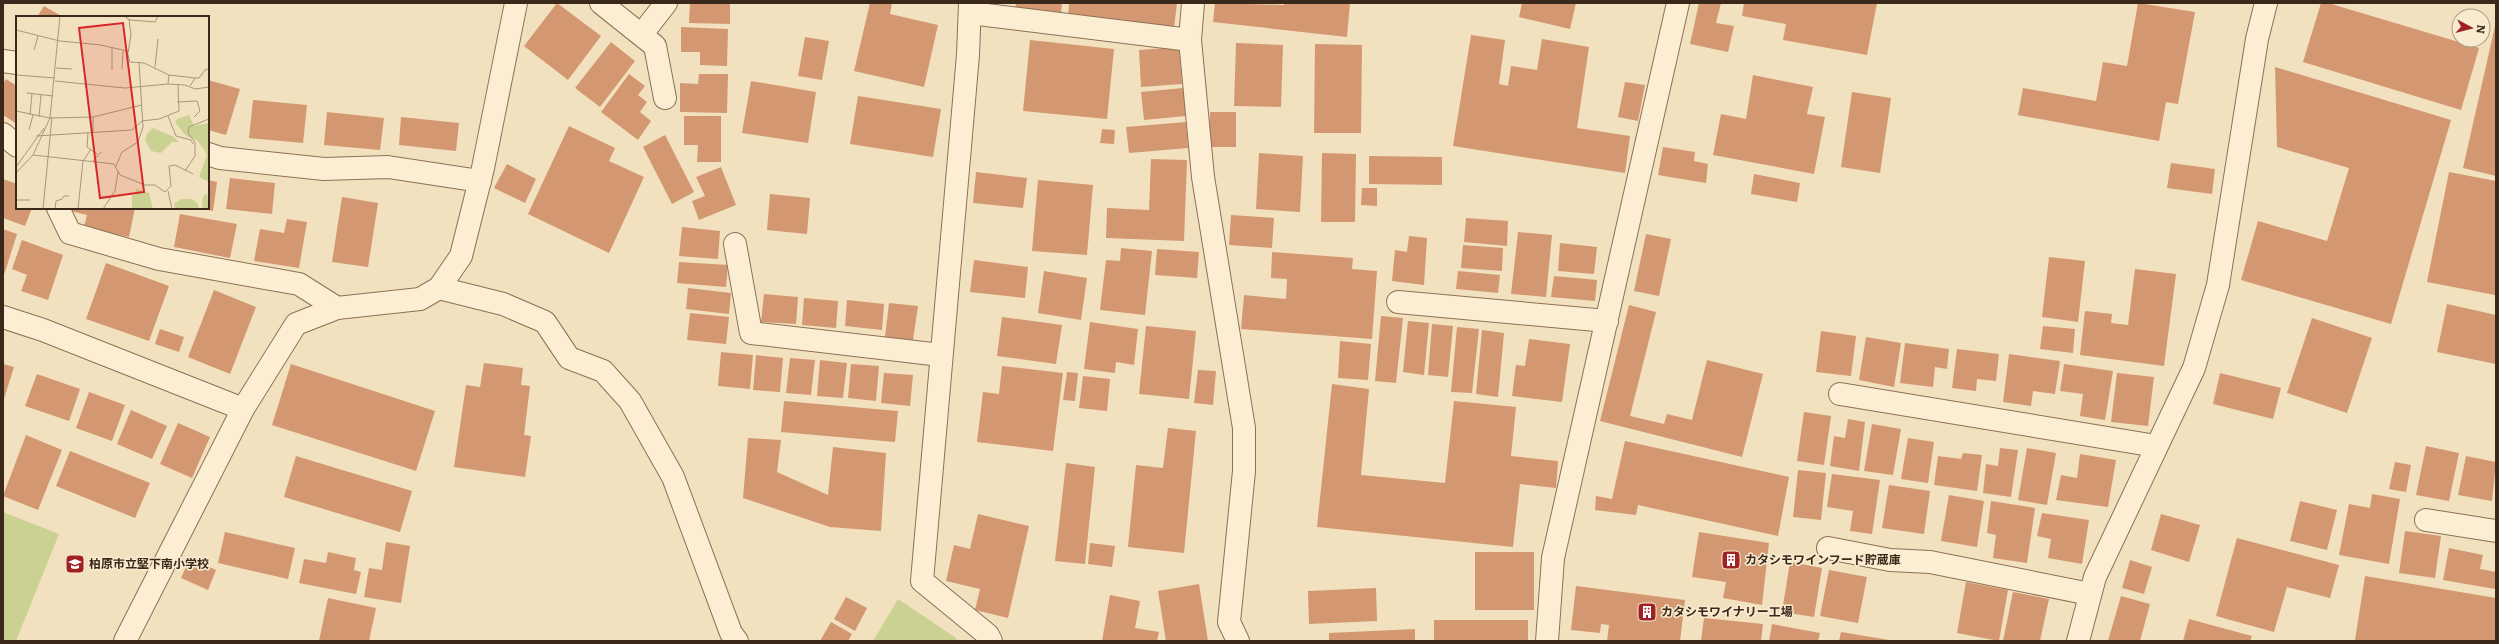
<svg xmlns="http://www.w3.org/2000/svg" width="2499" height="644" viewBox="0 0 2499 644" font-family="Literata,'Noto Sans JP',serif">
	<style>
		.green { fill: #cbd192 }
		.building { fill: #d39871 }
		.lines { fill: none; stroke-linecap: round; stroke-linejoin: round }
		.minor-casing { stroke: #8c7155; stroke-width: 24 }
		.minor { stroke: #fceed3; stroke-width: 22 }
		.labels { text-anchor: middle; stroke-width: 3; stroke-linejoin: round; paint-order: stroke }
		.poi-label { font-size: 12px; font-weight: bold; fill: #3a291b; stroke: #f8ebcf; text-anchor: start }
		.inset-road { fill: none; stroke: #a8977d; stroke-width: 1 }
		.view { fill: #d62828; fill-opacity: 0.15; stroke: #d62828; stroke-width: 2 }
		.inset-edge { fill: none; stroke: #3a291b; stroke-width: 2 }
	</style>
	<rect width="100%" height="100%" fill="#f2e1bf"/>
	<!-- green -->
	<g class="green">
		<polygon points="3,512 59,534 16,641 3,641"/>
		<polygon points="898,599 956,638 956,641 873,641"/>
	</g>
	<!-- building -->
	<g class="building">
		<polygon points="557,3 601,36 568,80 524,46"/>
		<polygon points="690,3 730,3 730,24 689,23"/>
		<polygon points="870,3 892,3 890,14 938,25 924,87 854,71"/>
		<polygon points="1016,3 1062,3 1061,14 1015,10"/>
		<polygon points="1069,3 1177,3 1174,28 1068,18"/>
		<polygon points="1215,3 1284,5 1284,3 1350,3 1347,37 1213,22"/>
		<polygon points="1522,3 1576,3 1570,29 1519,17"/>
		<polygon points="1699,3 1721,3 1716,23 1734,26 1728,52 1690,44"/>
		<polygon points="1744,3 1877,3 1867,55 1783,40 1786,24 1742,16"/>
		<polygon points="2138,3 2195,12 2178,104 2166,102 2159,141 2018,115 2023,88 2096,101 2103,62 2127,66"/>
		<polygon points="2321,3 2328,3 2479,48 2461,110 2303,62"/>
		<polygon points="44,6 63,17 37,17"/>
		<polygon points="2495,26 2496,26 2496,176 2463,168"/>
		<polygon points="681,27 728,29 727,66 700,65 700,52 681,52"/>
		<polygon points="1471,35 1505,40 1499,84 1508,86 1511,66 1537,70 1542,39 1589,47 1577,128 1630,136 1625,173 1453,146"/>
		<polygon points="805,37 829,41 822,80 798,76"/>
		<polygon points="1030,40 1114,49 1107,119 1023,111"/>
		<polygon points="611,42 635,61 600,107 575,88"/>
		<polygon points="1236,43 1283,45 1281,107 1234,106"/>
		<polygon points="1315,44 1362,45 1361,133 1314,133"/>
		<polygon points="1179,47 1182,84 1141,87 1139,50"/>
		<polygon points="2275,67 2451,120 2391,324 2241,280 2258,221 2327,241 2349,168 2277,147"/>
		<polygon points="629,74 645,86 638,95 647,102 640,112 651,121 638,140 601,112"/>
		<polygon points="699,74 728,74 727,113 680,112 680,83 698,84"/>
		<polygon points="1753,75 1813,87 1807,114 1825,117 1814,174 1713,155 1721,114 1746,119"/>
		<polygon points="6,79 17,86 17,124 3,115 3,84"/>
		<polygon points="208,80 240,89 226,135 208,130"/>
		<polygon points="751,81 816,92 808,143 742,133"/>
		<polygon points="1625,82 1645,85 1638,121 1618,117"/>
		<polygon points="1183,88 1186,116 1144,120 1141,92"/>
		<polygon points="1852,92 1891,98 1880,173 1841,167"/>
		<polygon points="858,96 941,109 933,157 850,144"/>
		<polygon points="253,100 307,105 303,143 249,138"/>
		<polygon points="327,112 384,118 380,150 324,145"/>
		<rect x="1210" y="112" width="26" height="35"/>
		<polygon points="684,116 721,116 721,162 697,162 698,145 684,145"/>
		<polygon points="401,117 459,123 456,151 399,145"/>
		<polygon points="1186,122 1188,148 1129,153 1126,127"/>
		<polygon points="569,126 615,148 609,161 644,177 609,253 528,214"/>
		<polygon points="1102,129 1115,130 1114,144 1100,143"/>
		<polygon points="665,135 694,192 672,204 643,147"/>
		<polygon points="1663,147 1695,152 1694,161 1708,164 1706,183 1658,175"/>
		<polygon points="1259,153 1303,156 1300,212 1256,209"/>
		<polygon points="1322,153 1356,154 1355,222 1321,222"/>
		<polygon points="1369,156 1442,157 1442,185 1369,184"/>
		<polygon points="1151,159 1187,160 1184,241 1106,238 1107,208 1149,210"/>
		<polygon points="2171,163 2215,169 2212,194 2167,188"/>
		<polygon points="507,164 536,179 525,203 494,188"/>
		<polygon points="721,167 736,205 699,220 692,201 705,196 696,177"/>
		<polygon points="976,172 1027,178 1023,208 973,203"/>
		<polygon points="2449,172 2496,181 2495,295 2427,282"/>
		<polygon points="1754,174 1800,183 1797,202 1751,194"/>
		<polygon points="230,178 275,183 272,214 226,209"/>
		<polygon points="3,179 17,184 17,208 32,208 25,226 3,218"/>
		<polygon points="208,180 217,182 213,211 202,209 208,208"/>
		<polygon points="1038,180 1093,185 1087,255 1032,251"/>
		<polygon points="1362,188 1377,188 1377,206 1361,205"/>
		<polygon points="770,194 810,198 807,234 767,230"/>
		<polygon points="342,197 378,203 368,267 332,262"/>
		<polygon points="72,208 135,208 129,237 84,227 87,215 71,211"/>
		<polygon points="180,214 237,224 230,258 174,247"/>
		<polygon points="1231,215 1274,218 1272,248 1229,245"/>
		<polygon points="1466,218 1508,221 1507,246 1464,242"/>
		<polygon points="287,219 307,222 299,268 254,261 260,229 284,233"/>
		<polygon points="682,227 720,231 718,259 679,256"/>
		<polygon points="3,229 17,234 3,278"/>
		<polygon points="1518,232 1552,235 1546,297 1511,294"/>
		<polygon points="1646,234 1671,239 1659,296 1634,291"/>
		<polygon points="1409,236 1427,238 1424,285 1392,281 1395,250 1407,252"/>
		<polygon points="22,240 63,255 48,300 21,291 27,275 12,269"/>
		<polygon points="1560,243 1597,247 1594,274 1558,271"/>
		<polygon points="1463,245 1503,248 1502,271 1461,268"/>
		<polygon points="1121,248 1152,251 1145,315 1100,310 1106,260 1120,261"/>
		<polygon points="1157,249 1199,252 1197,278 1155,275"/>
		<polygon points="1272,252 1353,258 1352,269 1377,271 1372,339 1241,329 1244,295 1286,299 1287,279 1271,278"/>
		<polygon points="2049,257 2085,261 2078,322 2042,317"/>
		<polygon points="974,260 1028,267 1025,298 970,292"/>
		<polygon points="679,262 728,265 726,287 677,283"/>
		<polygon points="106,263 169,286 149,341 86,319"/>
		<polygon points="2135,269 2176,274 2164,366 2080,355 2085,311 2112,314 2111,323 2128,325"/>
		<polygon points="1044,271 1087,278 1081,320 1038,313"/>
		<polygon points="1458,271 1500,275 1498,293 1456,289"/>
		<polygon points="1554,276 1597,280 1595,301 1551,297"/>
		<polygon points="688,288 731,293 729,314 686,309"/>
		<polygon points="214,290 256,307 230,374 188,357"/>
		<polygon points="764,294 798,297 796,324 761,322"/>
		<polygon points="804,298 838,301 836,328 802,325"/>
		<polygon points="847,300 884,304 882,330 845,326"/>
		<polygon points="889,303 918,306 913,340 885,337"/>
		<polygon points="2447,304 2496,315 2496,364 2437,352"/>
		<polygon points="1629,305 1656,312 1630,416 1664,424 1667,414 1692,420 1707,360 1763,374 1742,457 1600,421"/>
		<polygon points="690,313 729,317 726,344 687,340"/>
		<polygon points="1381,316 1403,318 1396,383 1375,381"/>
		<polygon points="1002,317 1062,325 1056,364 997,356"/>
		<polygon points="2312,318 2372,338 2347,413 2287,393"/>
		<polygon points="1408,321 1429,323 1424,375 1403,372"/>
		<polygon points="1090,322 1138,329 1134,365 1116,362 1115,373 1084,369"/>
		<polygon points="1432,324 1453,326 1448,377 1428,375"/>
		<polygon points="1146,326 1196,331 1189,399 1139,394"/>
		<polygon points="2043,326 2075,329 2073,353 2040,349"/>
		<polygon points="1457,327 1479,329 1472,393 1451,392"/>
		<polygon points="160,329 184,337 179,352 155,344"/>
		<polygon points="1482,330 1504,333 1498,397 1476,394"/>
		<polygon points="1821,331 1856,336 1851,376 1816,372"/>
		<polygon points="1866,337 1901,343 1894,387 1859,380"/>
		<polygon points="1529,339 1570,344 1562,402 1512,396 1516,365 1525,366"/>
		<polygon points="1340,341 1371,344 1368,380 1338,378"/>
		<polygon points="1905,343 1949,349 1947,369 1935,367 1933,387 1900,383"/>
		<polygon points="1957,349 1999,354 1996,381 1977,379 1976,391 1952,388"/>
		<polygon points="721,352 753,355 750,389 718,386"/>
		<polygon points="2009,354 2060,361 2055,394 2033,391 2031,406 2003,402"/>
		<polygon points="756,355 783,358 780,392 753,390"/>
		<polygon points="790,358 815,360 811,395 786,393"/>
		<polygon points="820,360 847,363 843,398 817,396"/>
		<polygon points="484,363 523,368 521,385 530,386 524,435 531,436 525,477 454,467 466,385 480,387"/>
		<polygon points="3,364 14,367 3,402"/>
		<polygon points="291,364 435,411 416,471 272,425"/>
		<polygon points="851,364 879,366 876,401 848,398"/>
		<polygon points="2064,364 2113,371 2105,420 2080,416 2083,394 2060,391"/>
		<polygon points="1002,366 1063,373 1053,451 977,442 983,392 999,394"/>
		<polygon points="1198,370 1216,371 1213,405 1194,403"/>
		<polygon points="1067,372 1078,373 1075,401 1063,400"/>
		<polygon points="884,373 913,375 910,406 881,403"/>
		<polygon points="2117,373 2154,377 2148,426 2111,422"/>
		<polygon points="2220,373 2281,388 2273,419 2213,404"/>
		<polygon points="37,374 80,389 69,421 25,406"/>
		<polygon points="1083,376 1110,379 1107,411 1079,408"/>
		<polygon points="1332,384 1369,389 1361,475 1445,483 1454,401 1516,407 1511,456 1558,461 1556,488 1520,484 1513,547 1317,527"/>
		<polygon points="89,392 125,405 112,441 76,428"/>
		<polygon points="784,401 898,411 895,442 781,432"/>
		<polygon points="131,410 167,426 152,459 117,444"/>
		<polygon points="1804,412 1831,416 1824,465 1797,461"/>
		<polygon points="1848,419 1865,422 1859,471 1830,466 1834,436 1845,438"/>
		<polygon points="178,423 210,437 192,478 160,464"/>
		<polygon points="1872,424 1901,429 1893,475 1864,471"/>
		<polygon points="1168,428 1196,431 1184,553 1128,547 1136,465 1163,468"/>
		<polygon points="26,435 62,450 38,510 3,496"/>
		<polygon points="748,438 781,440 777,472 828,495 833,447 886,453 881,531 830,527 743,498"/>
		<polygon points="1908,438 1934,442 1928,483 1901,479"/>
		<polygon points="1625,441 1789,477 1778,536 1638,505 1636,515 1595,510 1596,496 1612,499"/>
		<polygon points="2426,446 2459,453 2449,501 2416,495"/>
		<polygon points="2000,448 2018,450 2011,497 1983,493 1986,464 1998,466"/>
		<polygon points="2027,448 2056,453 2047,505 2018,500"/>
		<polygon points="70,451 150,483 135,518 56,486"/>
		<polygon points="1963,453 1982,455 1977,491 1934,485 1938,456 1961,459"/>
		<polygon points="2080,454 2116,460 2108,507 2056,500 2061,475 2077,478"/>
		<polygon points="296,456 412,491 400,532 284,497"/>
		<polygon points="2466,456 2496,462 2492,501 2458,495"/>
		<polygon points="2395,462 2411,465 2406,492 2389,489"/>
		<polygon points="1066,463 1095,467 1085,564 1055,561"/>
		<polygon points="1798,470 1826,473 1821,520 1793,517"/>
		<polygon points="1832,474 1880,480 1872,534 1850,531 1853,511 1827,507"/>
		<polygon points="1889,485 1930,491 1924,534 1882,528"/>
		<polygon points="2372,494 2400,499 2389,564 2339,555 2349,504 2370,508"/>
		<polygon points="1949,495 1984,501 1977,547 1941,541"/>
		<polygon points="1991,501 2035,508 2027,563 1993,558 1996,535 1987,533"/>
		<polygon points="2300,501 2337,510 2327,550 2290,541"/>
		<polygon points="2042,513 2089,520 2082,564 2048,558 2051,539 2037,536"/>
		<polygon points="978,514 1029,526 1008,618 975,610 980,589 946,581 954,545 970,549"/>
		<polygon points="2161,514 2200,525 2189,562 2151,550"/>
		<polygon points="2405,531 2441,536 2435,578 2399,573"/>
		<polygon points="225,532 295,548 288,579 218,563"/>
		<polygon points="1699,532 1769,543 1762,605 1723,598 1726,582 1692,577"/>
		<polygon points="2237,538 2339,565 2330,598 2287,587 2274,632 2216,616"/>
		<polygon points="386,542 410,546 401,603 364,597 369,568 382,570"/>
		<polygon points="1090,543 1115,546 1112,567 1088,564"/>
		<polygon points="2449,548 2483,555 2480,569 2496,572 2495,589 2443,580"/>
		<polygon points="328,552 356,558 354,570 361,572 356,594 299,583 304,559 326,563"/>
		<rect x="1475" y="552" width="59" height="58"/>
		<polygon points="190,558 216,570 208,590 181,578"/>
		<polygon points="2130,560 2152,567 2144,594 2122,588"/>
		<polygon points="1790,562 1822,568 1814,617 1782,612"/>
		<polygon points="1829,570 1867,577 1858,623 1820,616"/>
		<polygon points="2365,576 2496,598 2496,641 2355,640"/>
		<polygon points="1966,582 2008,590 1999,641 1957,633"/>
		<polygon points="1199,584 1208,641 1166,641 1158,591"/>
		<polygon points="1576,586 1685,600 1680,641 1607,641 1609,625 1601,624 1600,633 1571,630"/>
		<polygon points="1376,588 1377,621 1309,624 1308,591"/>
		<polygon points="2013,592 2049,599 2040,641 2003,641"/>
		<polygon points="1110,595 1140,601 1135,628 1159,632 1157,641 1102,641"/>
		<polygon points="2121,596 2150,604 2140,641 2108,641"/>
		<polygon points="846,597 867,608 855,631 834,619"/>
		<polygon points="328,598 376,608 369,641 319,641"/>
		<polygon points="1704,618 1763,624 1761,641 1701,641"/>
		<polygon points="2189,619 2252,636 2250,641 2183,641"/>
		<rect x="1434" y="620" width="94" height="21"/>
		<polygon points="831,622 852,634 848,641 820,641"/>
		<polygon points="1772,624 1820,633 1818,641 1769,641"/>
		<polygon points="1415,629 1415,641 1329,641 1329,633"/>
		<polygon points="1841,632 1889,640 1889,641 1839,641"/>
	</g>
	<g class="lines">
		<defs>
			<g id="minor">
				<polyline points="601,3 655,46 665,98"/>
				<polyline points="970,3 968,55 922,581 988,635 991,641"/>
				<polyline points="1193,3 1190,40 1203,177 1244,428 1244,471 1229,622 1238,641"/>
				<polyline points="970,13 1190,40"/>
				<polyline points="642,34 666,3"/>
				<polyline points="3,61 17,63"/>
				<polyline points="3,134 17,146"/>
				<polyline points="208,154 220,158 324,169 388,167 480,181"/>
				<polyline points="58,208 70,233 159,259 299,284 337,308"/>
				<polyline points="735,244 751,333 941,355"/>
				<polyline points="439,288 503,304 545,322 569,358 603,371 630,401 673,477 731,633 737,641"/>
				<polyline points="1398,302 1607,321"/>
				<polyline points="3,317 43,330 243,409"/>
				<polyline points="1840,394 2156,446"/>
				<polyline points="2426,520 2496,531"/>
				<polyline points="1828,548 1890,560 1930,562 2090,594"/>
				<polyline points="125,641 243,409 296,324 337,308 420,299 439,288 461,256 483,168 516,3"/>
				<polyline points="1547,641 1553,558 1678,3"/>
				<polyline points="2078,641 2095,577 2194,368 2218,285 2257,39 2266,3"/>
			</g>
		</defs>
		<!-- minor casing -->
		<use href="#minor" class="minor-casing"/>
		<!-- minor -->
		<use href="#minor" class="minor"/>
	</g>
	<!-- icons -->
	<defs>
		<symbol id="building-square" viewBox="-11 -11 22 22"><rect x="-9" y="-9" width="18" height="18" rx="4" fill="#a02024" stroke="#f8ebcf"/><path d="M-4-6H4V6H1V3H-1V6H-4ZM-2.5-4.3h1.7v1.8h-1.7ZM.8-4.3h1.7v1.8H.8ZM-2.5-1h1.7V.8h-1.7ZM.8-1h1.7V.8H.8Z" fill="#fff"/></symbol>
		<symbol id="school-square" viewBox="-11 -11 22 22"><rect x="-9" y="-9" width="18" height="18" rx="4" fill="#a02024" stroke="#f8ebcf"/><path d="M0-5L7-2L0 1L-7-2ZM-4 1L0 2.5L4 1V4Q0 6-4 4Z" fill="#fff"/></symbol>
	</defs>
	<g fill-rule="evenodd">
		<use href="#building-square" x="1720" y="549" width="22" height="22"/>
		<use href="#school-square" x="64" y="553" width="22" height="22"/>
		<use href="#building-square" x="1636" y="601" width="22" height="22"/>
	</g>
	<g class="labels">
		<!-- poi labels -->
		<g class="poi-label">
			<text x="1745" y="564">カタシモワインフード貯蔵庫</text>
			<text x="89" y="568">柏原市立堅下南小学校</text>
			<text x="1661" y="616">カタシモワイナリー工場</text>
		</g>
	</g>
	<!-- overview -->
	<g transform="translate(16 16)">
		<rect width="193" height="193" fill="#f2e1bf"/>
		<path d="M173,99L178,110L193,107V166L183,161L191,139L189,135L181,124L170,120L159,106L161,103ZM137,112L158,121L163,126H156L145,137L135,135L129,124L131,118ZM120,173L133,177L137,193H116V178L119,179ZM191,177L193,193H186L187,181ZM166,183H176L182,188L183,193H159L158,188Z" fill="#cbd192"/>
		<path class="inset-road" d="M108,0L114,4L139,6L142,0M0,14L44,25L85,29L111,35L114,46L128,47L153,59L152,68M18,34L22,20M112,37L115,19L113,3M139,51L142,23M40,52L56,53M106,53L107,35M96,54V32M0,59L39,62M153,59L179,62M39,65L109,72L152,68L169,69L179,73L193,71M174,70L179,62H183L189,54L193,53M11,77L37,80M161,86L181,85L184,95L178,101M0,95L34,102L77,101L126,89M14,99L16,78M152,100L160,120L175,124L177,128M23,101L25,79M77,101V116M13,114L17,99M72,117L71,131L81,138M20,120L116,114L126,105L143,103L163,95L162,68M17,139L98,148L104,159L129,169H139L149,176L155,170L153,150L159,149L177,158M76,146L85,136M100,150L106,136L122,126L127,111L123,46M0,151L28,112M169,155L179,140V126L172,117L173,111L193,103M0,157L17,139L34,102L44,0M152,175L156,193M0,184H14M27,193L36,101M39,193L40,185L46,183L48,180H53M62,193L67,145L75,133M87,193L99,175L102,156"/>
		<path class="view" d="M107,7L128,176L84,182L63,12Z"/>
		<rect width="193" height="193" class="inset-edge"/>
	</g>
	<!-- border -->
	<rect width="2499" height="644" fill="none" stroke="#3a291b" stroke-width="8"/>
	<!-- north arrow -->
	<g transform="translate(2471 28) rotate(97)"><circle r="19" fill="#f8ebcf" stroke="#ac9d87"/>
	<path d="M0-3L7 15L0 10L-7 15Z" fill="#a02024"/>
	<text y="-6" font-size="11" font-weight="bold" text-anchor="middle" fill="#3a291b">N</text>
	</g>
</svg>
